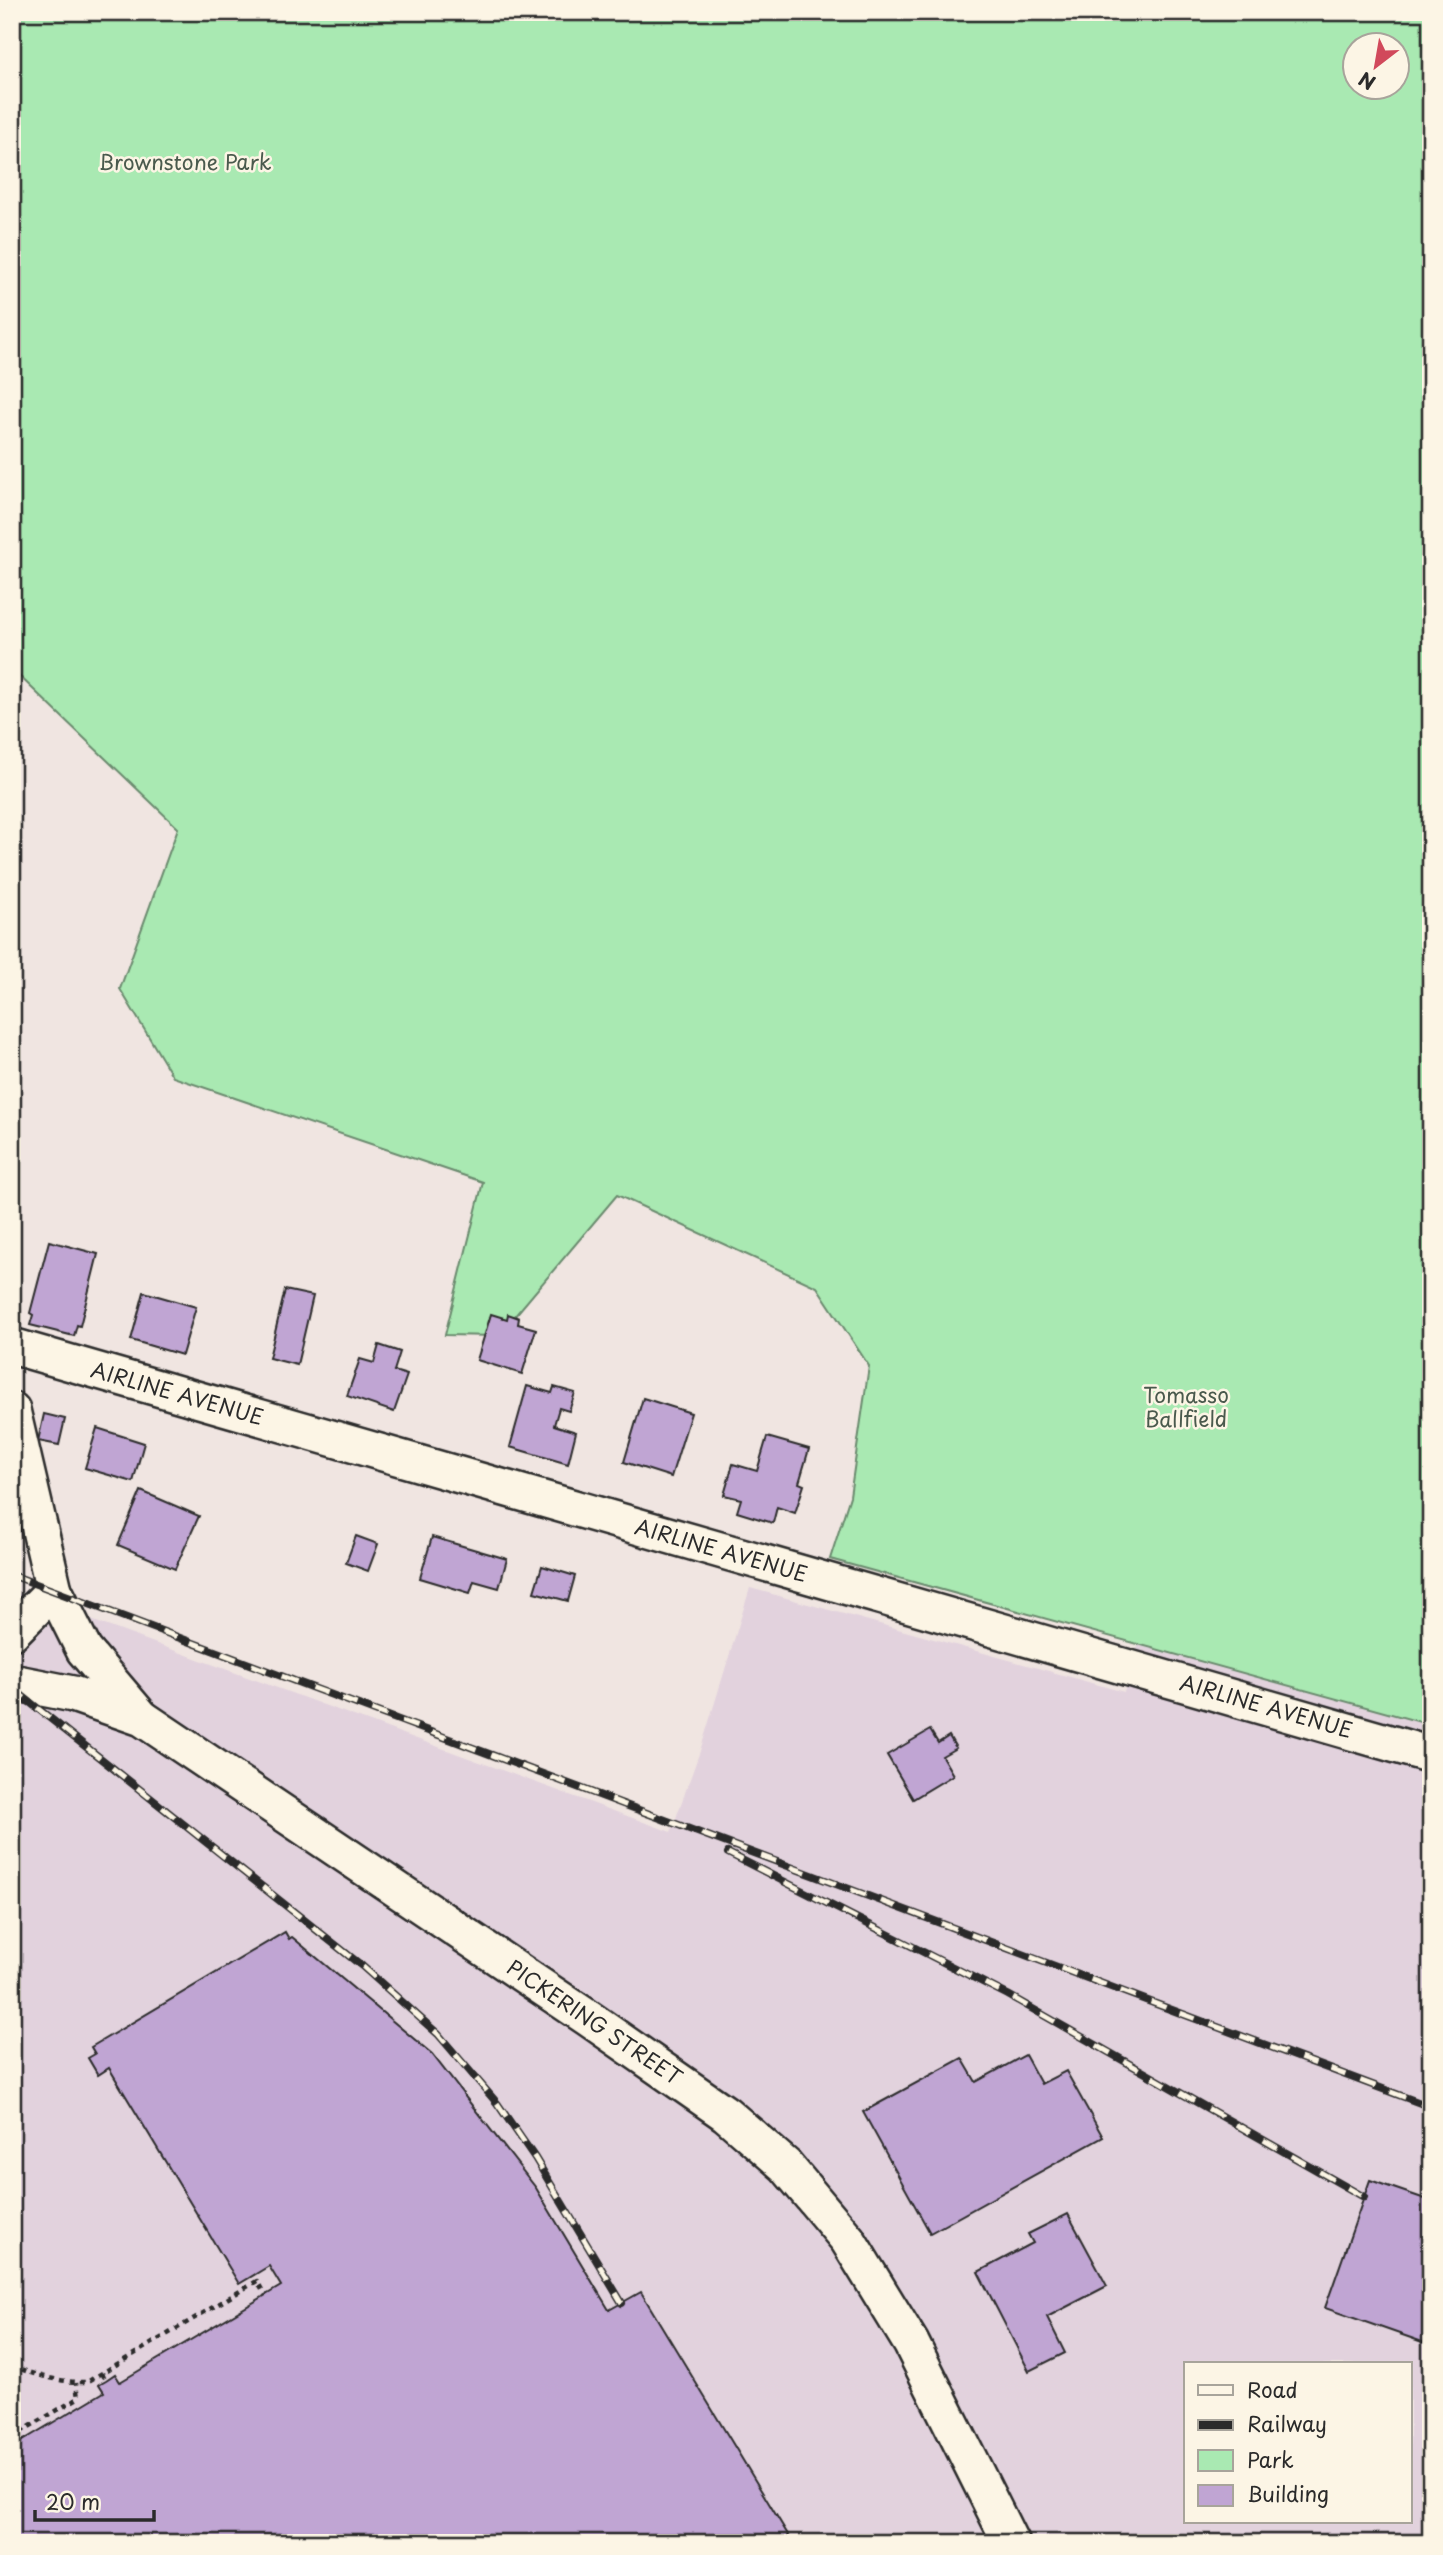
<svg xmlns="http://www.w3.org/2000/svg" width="1443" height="2555" viewBox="0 0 1443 2555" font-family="'Playpen Sans',sans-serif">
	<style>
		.built { fill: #e2d2dd; fill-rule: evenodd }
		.green { fill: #a9e9b2; stroke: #6a8a6e; stroke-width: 2; fill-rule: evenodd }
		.building { fill: #c0a5d3; stroke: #2b2b2b; stroke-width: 2 }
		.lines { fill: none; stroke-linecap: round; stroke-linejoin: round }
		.street-casing { stroke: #2b2b2b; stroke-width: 40 }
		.path { stroke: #2b2b2b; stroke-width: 4.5; stroke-dasharray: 5 5; stroke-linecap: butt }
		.street { stroke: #fcf5e5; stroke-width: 35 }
		.rail-casing { stroke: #2b2b2b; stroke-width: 8 }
		.rail { stroke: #fcf5e5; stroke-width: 5; stroke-dasharray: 16; stroke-linecap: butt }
		.labels { text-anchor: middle; stroke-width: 5; stroke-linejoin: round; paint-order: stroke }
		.park-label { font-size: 21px; fill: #4a5a4d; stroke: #fcf5e5 }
		.street-label { font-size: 21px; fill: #2b2b2b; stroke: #fcf5e5 }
	</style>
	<rect width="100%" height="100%" fill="#f0e5e1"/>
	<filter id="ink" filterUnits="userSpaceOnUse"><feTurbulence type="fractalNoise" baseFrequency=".0143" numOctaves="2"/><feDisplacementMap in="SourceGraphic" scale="14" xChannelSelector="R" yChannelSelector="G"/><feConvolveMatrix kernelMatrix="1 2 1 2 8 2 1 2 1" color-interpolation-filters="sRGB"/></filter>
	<g filter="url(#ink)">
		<!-- built -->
		<path class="built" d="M750,1588L1124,1692L1139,1643L1431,1725V2543H12V1591L671,1832L700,1751ZM1186,2364H1410V2522H1186Z"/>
		<!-- green -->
		<path class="green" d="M12,12H1431V1725L830,1559L850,1496L869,1366L817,1287L617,1195L498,1336L445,1335L483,1182L173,1077L120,989L178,828L12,669ZM1356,46H1398V88H1356Z"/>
		<!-- building -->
		<g class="building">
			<polygon points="49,1241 98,1254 80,1326 77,1325 74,1336 30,1325 33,1315 30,1313"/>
			<polygon points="285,1290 313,1296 297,1365 269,1358"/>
			<polygon points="144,1292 196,1307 182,1355 131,1340"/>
			<polygon points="491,1314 507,1319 508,1314 519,1318 518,1324 536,1329 522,1374 477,1360"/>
			<polygon points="379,1345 400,1352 394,1371 407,1375 394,1412 347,1396 360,1359 374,1363"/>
			<polygon points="527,1386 552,1393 554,1387 575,1393 569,1411 559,1408 554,1425 576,1432 568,1464 510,1447"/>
			<polygon points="643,1398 691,1413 671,1477 624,1462"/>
			<polygon points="44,1414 65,1419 59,1445 38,1441"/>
			<polygon points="97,1428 144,1443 133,1482 85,1468"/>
			<polygon points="767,1437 809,1449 799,1483 804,1485 795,1513 777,1507 773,1523 737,1512 741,1499 724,1495 733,1464 757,1471"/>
			<polygon points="141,1491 199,1516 175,1569 118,1545"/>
			<polygon points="356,1536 378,1544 368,1571 346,1563"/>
			<polygon points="432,1537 507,1559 499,1588 474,1581 470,1593 420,1578"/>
			<polygon points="542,1566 575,1576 568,1601 534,1592"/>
			<polygon points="930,1730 938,1743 949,1736 956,1748 942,1756 953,1775 913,1799 887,1755"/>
			<polygon points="285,1932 289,1939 292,1937 432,2054 536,2188 609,2310 641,2292 793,2543 12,2543 12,2447 104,2392 99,2384 106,2380 115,2374 120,2382 281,2286 269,2266 239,2284 109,2068 98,2075 88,2058 95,2054 91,2047"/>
			<polygon points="1025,2055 1041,2084 1066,2071 1103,2137 930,2233 863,2112 962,2058 976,2082"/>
			<polygon points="1370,2180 1431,2201 1431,2345 1325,2308"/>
			<polygon points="1068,2214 1107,2286 1047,2317 1065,2353 1029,2371 978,2272 1033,2243 1028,2234"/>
		</g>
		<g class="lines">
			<defs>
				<g id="street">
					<polyline points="12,1346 1431,1755"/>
					<polyline points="12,1410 54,1590 84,1650 141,1717"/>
					<polyline points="12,1632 54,1590"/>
					<polyline points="12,1682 73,1694 142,1718 588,2018 726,2114 786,2166 848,2240 911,2343 1011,2543"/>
				</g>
			</defs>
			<!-- street casing -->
			<use href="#street" class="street-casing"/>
			<!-- path -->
			<g class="path">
				<path d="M12,2366C36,2375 61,2383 87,2382L257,2281L265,2295"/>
				<polyline points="102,2373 106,2380"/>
				<polyline points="12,2437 78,2398 76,2383"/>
			</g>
			<!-- street -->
			<use href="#street" class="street"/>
			<defs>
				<g id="rail">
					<polyline points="12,1575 1431,2107"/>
					<polyline points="12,1688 362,1966 438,2034 497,2103 535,2158 622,2303"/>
					<polyline points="728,1853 1008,1995 1364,2197"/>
				</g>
			</defs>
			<!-- rail casing -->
			<use href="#rail" class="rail-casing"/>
			<!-- rail -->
			<use href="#rail" class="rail"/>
		</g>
	</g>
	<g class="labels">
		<!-- park labels -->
		<g class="park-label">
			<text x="185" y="170">Brownstone Park</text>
			<text x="1186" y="1403">Tomasso<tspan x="1186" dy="24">Ballfield</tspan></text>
		</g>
		<!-- street labels -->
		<g class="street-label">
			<text transform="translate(177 1394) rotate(16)" y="7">AIRLINE AVENUE</text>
			<text transform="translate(721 1551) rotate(16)" y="7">AIRLINE AVENUE</text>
			<text transform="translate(1266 1707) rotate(16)" y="7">AIRLINE AVENUE</text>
			<text transform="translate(594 2023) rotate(34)" y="7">PICKERING STREET</text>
		</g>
	</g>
	<!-- margin -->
	<rect width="1443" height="2555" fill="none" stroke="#fcf5e5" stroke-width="42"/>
	<rect x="21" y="21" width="1401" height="2513" fill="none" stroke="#2b2b2b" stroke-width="2.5" filter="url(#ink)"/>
	<!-- legend -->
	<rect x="1184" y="2362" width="228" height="161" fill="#fcf5e5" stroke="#a8a49b" stroke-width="2"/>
	<rect x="1198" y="2385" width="35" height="10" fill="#fcf5e5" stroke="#a8a49b" stroke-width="2"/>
	<text x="1247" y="2398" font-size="21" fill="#2b2b2b">Road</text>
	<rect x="1198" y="2420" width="35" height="10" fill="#2b2b2b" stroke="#a8a49b" stroke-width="2"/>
	<text x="1247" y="2432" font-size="21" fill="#2b2b2b">Railway</text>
	<rect x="1198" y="2450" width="35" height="21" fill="#a9e9b2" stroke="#a8a49b" stroke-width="2"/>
	<text x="1247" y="2468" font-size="21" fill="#2b2b2b">Park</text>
	<rect x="1198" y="2485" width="35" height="21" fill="#c0a5d3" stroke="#a8a49b" stroke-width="2"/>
	<text x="1247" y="2502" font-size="21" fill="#2b2b2b">Building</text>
	<!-- north arrow -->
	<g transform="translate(1376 66) rotate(211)"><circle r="33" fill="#fcf5e5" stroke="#a8a49b" stroke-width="2"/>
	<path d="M0-5L12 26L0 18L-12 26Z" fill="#d1495b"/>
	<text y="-10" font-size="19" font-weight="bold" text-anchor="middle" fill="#2b2b2b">N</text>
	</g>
	<!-- scale -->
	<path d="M35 2510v10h119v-10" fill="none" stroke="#2b2b2b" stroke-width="3.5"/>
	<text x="46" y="2510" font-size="21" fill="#2b2b2b" stroke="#fcf5e5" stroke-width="5" paint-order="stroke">20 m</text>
</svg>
